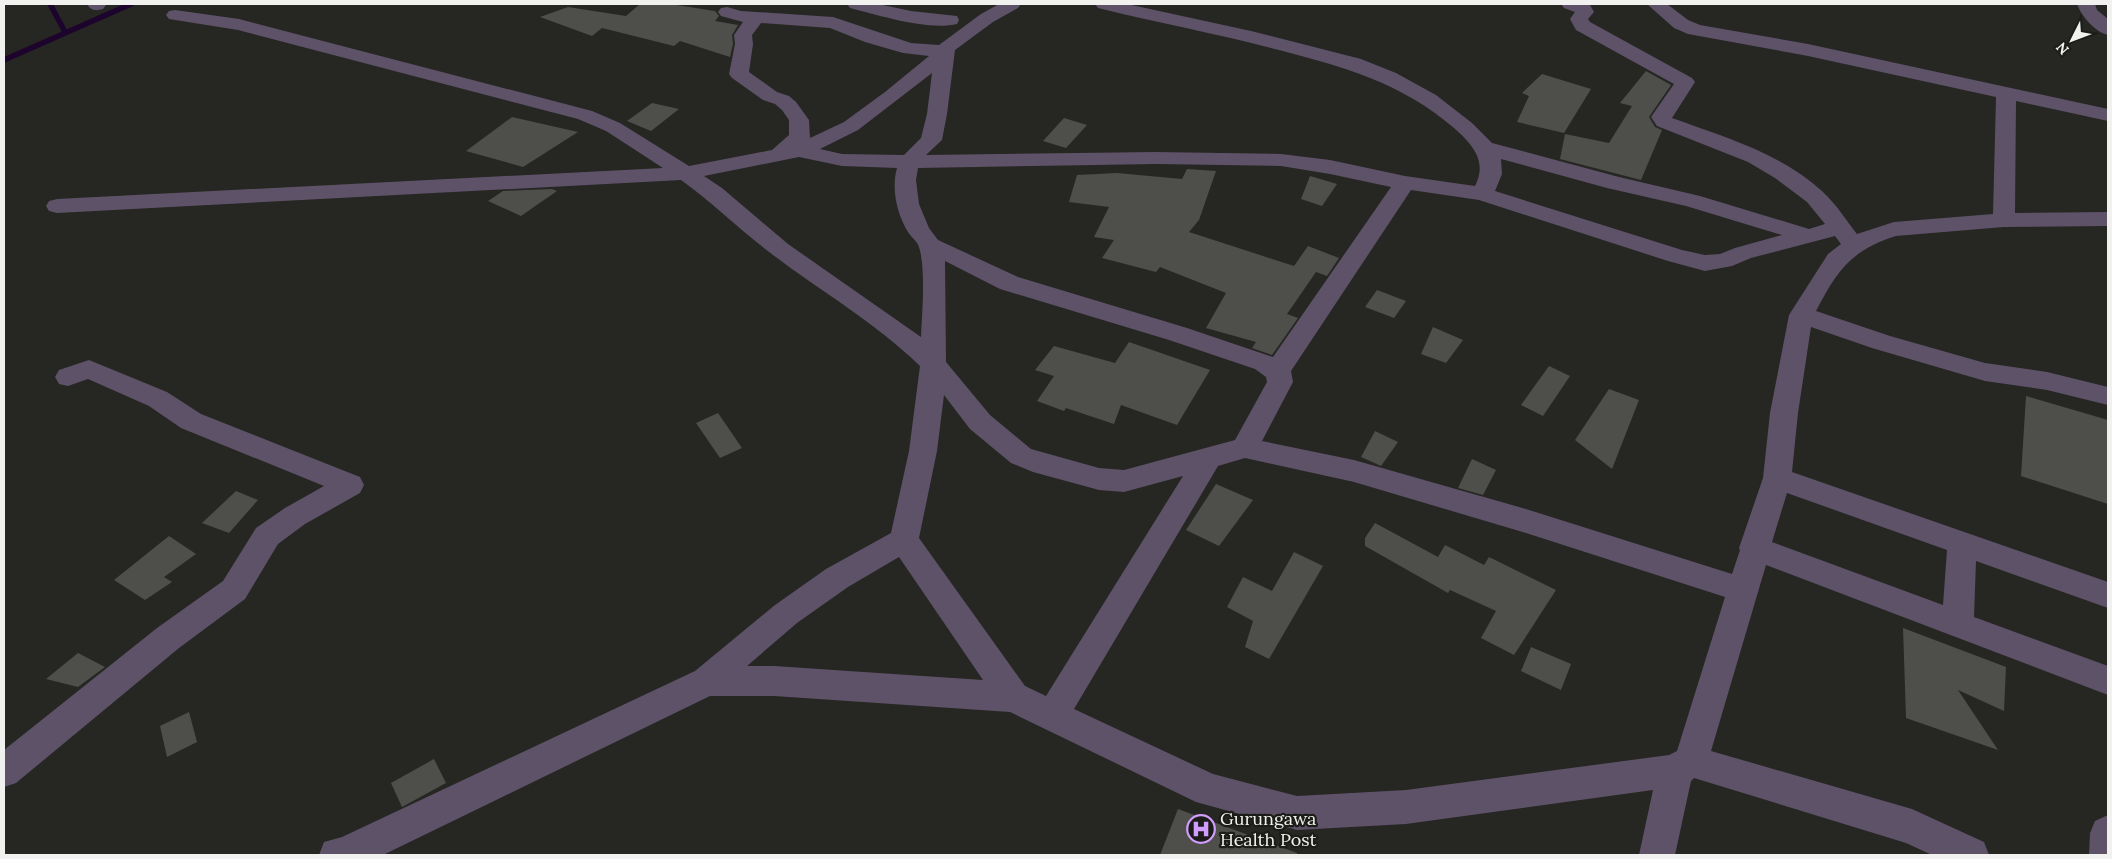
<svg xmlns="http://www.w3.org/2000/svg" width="2112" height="859" viewBox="0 0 2112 859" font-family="Lora,serif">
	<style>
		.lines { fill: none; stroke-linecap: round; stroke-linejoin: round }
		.stream { stroke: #1d042d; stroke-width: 5.5 }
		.building { fill: #4e4f4b }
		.minor { fill: #5d5267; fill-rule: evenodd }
		.labels { text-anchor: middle; stroke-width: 4.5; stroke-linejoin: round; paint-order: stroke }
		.near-poi-label { font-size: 18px; fill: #f1f2ef; stroke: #1c1d19; text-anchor: start }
	</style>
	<rect width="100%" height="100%" fill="#262623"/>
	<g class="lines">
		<!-- stream -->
		<g class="stream">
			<polyline points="50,4 65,32"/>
			<polyline points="4,60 131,4"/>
		</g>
	</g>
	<!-- building -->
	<g class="building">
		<polygon points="640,4 670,4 715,11 719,16 715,21 738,25 732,35 733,44 730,57 680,41 674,46 602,28 592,36 540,17 568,7 626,16"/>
		<polygon points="1646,71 1671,85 1649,117 1655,127 1662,130 1641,180 1560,159 1565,134 1609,143 1632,106 1620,103"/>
		<polygon points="1542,74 1591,89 1564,133 1517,122 1529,96 1522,93"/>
		<polygon points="652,103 679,109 651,131 627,121"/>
		<polygon points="512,117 578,132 523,167 466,151"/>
		<polygon points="1064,118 1087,125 1066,148 1043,141"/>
		<polygon points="1187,169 1216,171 1199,220 1189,232 1294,266 1308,246 1339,258 1327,276 1316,272 1287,314 1298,318 1272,355 1252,348 1256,342 1206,328 1226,293 1160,267 1156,272 1102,258 1114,240 1094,237 1109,207 1069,202 1077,175 1117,173 1182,179"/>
		<polygon points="1310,176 1337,184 1322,206 1301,199"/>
		<polygon points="552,189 557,191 521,216 488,201 503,191"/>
		<polygon points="1377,290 1406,301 1394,318 1365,307"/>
		<polygon points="1433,327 1463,340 1446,363 1421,354"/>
		<polygon points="1129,342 1210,370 1177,425 1121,405 1114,424 1066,408 1064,411 1037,401 1054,376 1035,370 1054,346 1115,363"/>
		<polygon points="1549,366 1570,376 1543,416 1521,405"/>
		<polygon points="1609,389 1639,400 1612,469 1575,440"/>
		<polygon points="2026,396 2108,420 2108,504 2021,476"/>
		<polygon points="718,413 742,448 720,458 696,423"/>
		<polygon points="1375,431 1398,442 1381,466 1361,457"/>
		<polygon points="1472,459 1496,470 1483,495 1458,488"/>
		<polygon points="1216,484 1253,500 1219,546 1186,530"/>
		<polygon points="236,491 258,500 229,533 202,523"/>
		<polygon points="1375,523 1438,557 1445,545 1484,565 1489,557 1556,590 1514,655 1481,638 1496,611 1450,590 1448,593 1365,546 1365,538"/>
		<polygon points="169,536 196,554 164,577 172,582 145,600 114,580"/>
		<polygon points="1294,552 1323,566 1269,659 1245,647 1253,621 1227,607 1243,577 1272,591"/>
		<polygon points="1903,628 2006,667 2004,711 1958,690 1998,750 1906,718"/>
		<polygon points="1531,647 1571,664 1561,690 1521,671"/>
		<polygon points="78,653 105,667 78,687 46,679"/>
		<polygon points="189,712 197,742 167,757 160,726"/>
		<polygon points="434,759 446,783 402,807 391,783"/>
		<polygon points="1178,809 1297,853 1297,855 1160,855"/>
	</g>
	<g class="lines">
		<!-- minor -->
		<g class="minor">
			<path d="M87,4H105L106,5L103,9C96,11 91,11 87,4Z"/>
			<path d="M847,4H878L911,11L957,16L959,20L957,24C928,31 878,15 850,8Z"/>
			<path d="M999,4H1021L1018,8L993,22L955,50L947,114L942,140L926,155L1156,152L1281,154L1330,160L1405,176L1475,186C1488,161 1472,144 1454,128C1402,83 1344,67 1279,50C1219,34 1158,23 1098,8L1095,4H1127L1251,31L1361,59L1396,73L1436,95L1472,123L1492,143L1619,177L1700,196L1809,229L1825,224L1807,202L1775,178L1748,162L1657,126L1651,117L1674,84L1576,30L1570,19L1575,12L1564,8L1561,4H1586L1590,5L1594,12L1588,19L1590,22L1692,78L1695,82L1672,118C1724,137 1781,153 1823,192C1836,204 1846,220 1857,234L1894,222L1993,214L1996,97L1808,56L1688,34L1674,28L1647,4H1667L1688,20L1700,25L1808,44L2108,109V121L2016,101L2015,213L2108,212V226L2004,227L1896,236C1851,250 1837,271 1816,311L1890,336L1985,363L2047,372L2108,387V405L2047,390L1985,381L1872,348L1811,327L1798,413L1792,472L2108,582V608L1976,561L1974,617L2108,666V695L1766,565L1711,751L1912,809L1984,842L1989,855H1932L1906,843L1694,778L1691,781L1675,855H1639L1653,790L1406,824L1297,830L1196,802L1010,712L774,696H710L383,855H319L324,842L342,837L695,671L775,605L826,569L891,533L909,451L920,366C876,323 822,292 773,255C741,231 713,203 681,180L57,213L49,211L46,206L49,201L57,199L663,168L606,131L578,119L238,30L169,19L166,15L169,11L175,10L239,19L592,111L620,123L689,166L772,150L789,135V120L782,110L775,104L763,100L732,78L729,74L735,44L734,35L743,22L721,16L718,12L721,8L727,7L741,11L833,17L911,43L939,45L981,14ZM761,23L830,28L865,42L903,53L929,56L885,92L844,122L810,138L809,120L796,102L789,96L777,92L749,72L753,44L752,35ZM932,73L927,114L921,138L904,155L842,154L820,149L858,130ZM799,157L842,166L897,168C891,189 897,214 908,232C911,237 918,242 919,247C926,269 922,314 921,337L788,244L722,188L704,176ZM1501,159L1607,188L1686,206L1782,235L1735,248L1720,254L1705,255L1682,250L1495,191L1502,174ZM1156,164L1281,166L1330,174L1391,187L1273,357L1187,328L1018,277L938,240L929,228L919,204L916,180L918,168ZM1411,190L1479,200L1668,261L1705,271L1732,266L1751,258L1835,236L1841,244L1828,254L1789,315L1770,413L1763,478L1739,548L1740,550L1732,574L1526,509L1354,460L1262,441L1293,382L1291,371ZM945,261L1000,289L1169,340L1255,369L1266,377L1267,382L1235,440L1124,470L1099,468L1031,449L990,415L946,362ZM944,395L970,429L1011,463L1033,472L1099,490L1124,492L1183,476L1046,696L1025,686L919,538L937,451ZM1245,458L1354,482L1526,533L1725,597L1677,751L1669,755L1406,790L1297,796L1213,774L1074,709L1218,466ZM1787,493L1947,550L1943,605L1772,542ZM899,557L983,680L774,666H747L797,623L848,587Z"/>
			<path d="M2077,4H2095L2097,10L2108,19V35C2095,32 2082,17 2077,4Z"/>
			<polygon points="89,360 167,392 201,414 360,477 364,485 360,493 305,524 278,544 245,599 179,648 16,783 4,787 4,750 157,628 223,581 256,528 285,508 324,486 181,428 149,406 88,379 68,386 59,384 55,377 59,370"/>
			<polygon points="2108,815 2108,855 2089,855 2090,833 2095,821"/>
		</g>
	</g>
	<!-- icons -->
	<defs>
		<symbol id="hospital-ring" viewBox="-11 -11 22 22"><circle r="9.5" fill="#1c1d19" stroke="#d19dfe" stroke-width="1.5"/><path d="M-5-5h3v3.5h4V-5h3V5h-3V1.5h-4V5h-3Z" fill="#d19dfe"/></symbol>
	</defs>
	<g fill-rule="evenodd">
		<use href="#hospital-ring" x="1185" y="813" width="32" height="32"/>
	</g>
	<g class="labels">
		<!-- near-poi labels -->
		<g class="near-poi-label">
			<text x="1220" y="825">Gurungawa<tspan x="1220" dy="21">Health Post</tspan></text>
		</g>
	</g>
	<!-- border -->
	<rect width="2112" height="859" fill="none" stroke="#f1f2ef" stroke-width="10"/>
	<!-- north arrow -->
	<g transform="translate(2072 40) rotate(228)" stroke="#1c1d19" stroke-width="4" paint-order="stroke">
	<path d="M0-4L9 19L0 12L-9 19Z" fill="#f1f2ef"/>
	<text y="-8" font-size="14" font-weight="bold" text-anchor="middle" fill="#f1f2ef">N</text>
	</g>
</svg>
